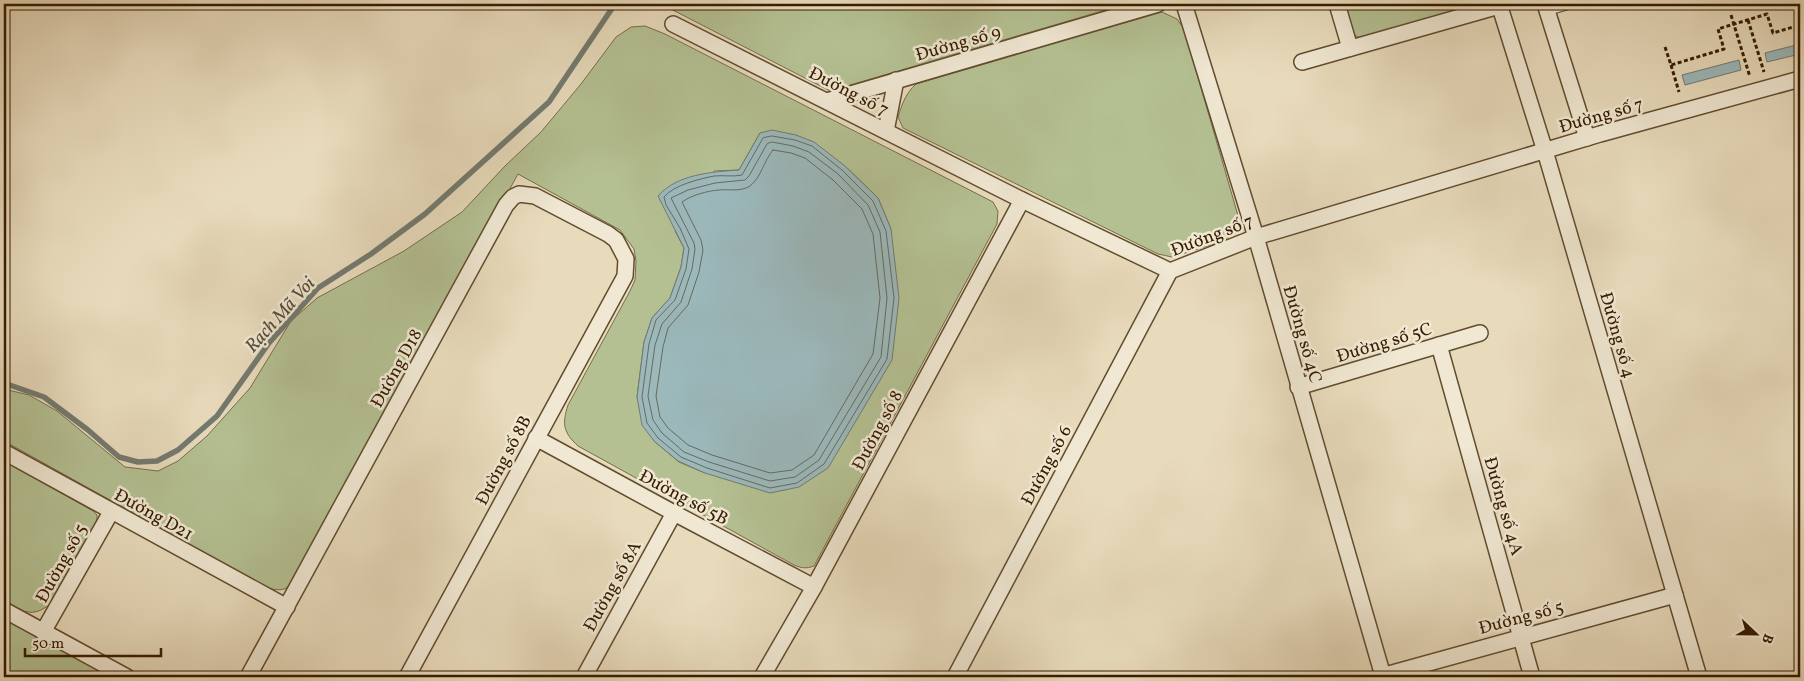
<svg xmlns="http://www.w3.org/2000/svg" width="1804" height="681" viewBox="0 0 1804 681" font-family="Vollkorn,serif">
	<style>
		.green { fill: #b4c092; stroke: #756e49; fill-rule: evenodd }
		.water { fill: #9bb8bb; stroke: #737a70 }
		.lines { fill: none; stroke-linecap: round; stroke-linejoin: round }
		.shore { stroke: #686a5e; stroke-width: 1 }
		.stream { stroke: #737a70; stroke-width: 5.5 }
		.lane-casing { stroke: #624c2f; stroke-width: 10 }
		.street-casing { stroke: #624c2f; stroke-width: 18 }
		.path { stroke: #361c00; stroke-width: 3; stroke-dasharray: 4 2.5; stroke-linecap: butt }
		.lane { stroke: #f0e8d3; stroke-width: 8 }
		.street { stroke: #f0e8d3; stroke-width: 15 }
		.labels { text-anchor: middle; stroke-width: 5; stroke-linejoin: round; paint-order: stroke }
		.street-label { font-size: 18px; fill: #361c00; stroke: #f0e8d3 }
		.water-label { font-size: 19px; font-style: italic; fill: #544b38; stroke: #f0e8d3 }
	</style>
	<rect width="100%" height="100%" fill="#e8dbbc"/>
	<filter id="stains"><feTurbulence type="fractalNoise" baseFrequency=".004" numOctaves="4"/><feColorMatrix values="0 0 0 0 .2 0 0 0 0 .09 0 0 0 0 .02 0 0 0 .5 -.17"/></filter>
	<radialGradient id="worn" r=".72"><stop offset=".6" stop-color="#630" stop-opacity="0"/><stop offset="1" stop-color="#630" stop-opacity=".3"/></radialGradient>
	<!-- green -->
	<g class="green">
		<polygon points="671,4 1126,4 830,91 667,7"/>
		<path d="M1343,4H1478L1471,9L1363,39C1348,36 1347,17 1343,4Z"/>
		<path d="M1162,12L1177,19L1184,29L1239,219L1236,230L1230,239L1172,257L1158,254L903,128L898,117C902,104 906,93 916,84Z"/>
		<path d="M645,26L665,34L993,202L998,211L997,224L814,566C806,569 801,568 794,565L578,446C563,432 562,424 568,405L630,291L635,280L636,261L634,249L620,230L518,174L294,582C285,591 280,591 268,588L4,441V389L29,395L57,411L125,467L158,471L178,461L207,436L250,388L291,321L317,298L404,251L462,212L505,166L541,132L581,84L616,37L631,27ZM760,133L845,166L878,198L891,229L705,473L679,462L654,441L637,397L644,342L652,318L670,298L681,267L684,248L675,231L714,171L739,170Z"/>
		<path d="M4,461L93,511L97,515V520L50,604C32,619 22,611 4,601Z"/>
		<polygon points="4,617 114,677 4,677"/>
	</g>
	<!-- water -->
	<g class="water">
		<polygon points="1800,44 1800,54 1767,62 1765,53"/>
		<polygon points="1739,60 1741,70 1685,85 1682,75"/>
		<path d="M772,130L796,135L814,142L845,166L878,198L891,229L899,298L892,360L828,468L799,487L770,493L705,473L678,461L654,441L642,425L637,397L644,342L652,318L670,298L681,267L684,248L658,196C677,174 712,172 739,170L760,133Z"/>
	</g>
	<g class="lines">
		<!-- shore -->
		<g class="shore">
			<path d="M772,136L795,140L812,146L842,170L873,201L886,231L894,298L887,359L824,464L797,483L770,488L707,468L681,457L658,438L647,423L642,397L649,344L656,320L675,300L686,269L689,249L680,228L666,205L664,197C674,185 699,179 714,176C723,175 733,177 742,175L763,138Z"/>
			<polygon points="772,142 793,146 809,152 838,174 868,205 880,232 887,298 881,357 819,460 795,477 770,481 709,462 684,452 662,433 653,420 648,396 655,345 662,324 681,302 692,269 695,249 694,243 671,198 688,190 715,183 745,180 749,176 767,144"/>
			<path d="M773,150L791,153L805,158L833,180L862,209L873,234L880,298L873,354L814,455L792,470L770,473L712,455L688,445L668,428L660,417L656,396L663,347L668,328L688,305L699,272L703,250L701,240L682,202C692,195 707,191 719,190C729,189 741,192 750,186C761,178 764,160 773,150Z"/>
		</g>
		<!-- stream -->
		<polyline class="stream" points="4,383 44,397 88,430 119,457 138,462 157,461 178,450 217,416 269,343 318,288 371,254 425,214 549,102 615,4"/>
		<defs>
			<polyline id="lane" points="1548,11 1572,4"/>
			<g id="street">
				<polyline points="1184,4 1256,237 1383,676"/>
				<polyline points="1337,4 1350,48"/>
				<polyline points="1499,4 1545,151 1699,677"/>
				<polyline points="1545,4 1587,138"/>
				<polyline points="673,24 1022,200 1170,271 1256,237 1600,134 1800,79"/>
				<polyline points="1302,62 1499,6"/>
				<polyline points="827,101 1158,4"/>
				<polyline points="886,131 896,80"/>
				<polyline points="1439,345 1532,677"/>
				<polyline points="1298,387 1480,333"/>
				<polyline points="536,438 674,513 814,587"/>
				<polyline points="4,452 287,607"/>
				<polyline points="4,610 127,677"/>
				<polyline points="43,632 111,512"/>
				<polyline points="248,677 506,205 513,197 519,194 535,196 608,234 616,240 626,259 625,276 407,677"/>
				<polyline points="584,677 674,513"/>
				<polyline points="762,677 814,587 1022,200"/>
				<polyline points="955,677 1170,271"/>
				<polyline points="1378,677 1675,595"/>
			</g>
		</defs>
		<!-- lane casing -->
		<use href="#lane" class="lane-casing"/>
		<!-- street casing -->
		<use href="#street" class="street-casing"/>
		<!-- path -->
		<g class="path">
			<polyline points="1731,15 1750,77"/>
			<polyline points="1748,20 1764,72"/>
			<polyline points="1665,47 1671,65 1724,49 1718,29 1767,14 1773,33 1800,25"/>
			<polyline points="1671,65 1679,92"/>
		</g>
		<!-- lane -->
		<use href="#lane" class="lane"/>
		<!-- street -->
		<use href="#street" class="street"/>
	</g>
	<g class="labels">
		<!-- street labels -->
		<g class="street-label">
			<text transform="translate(958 43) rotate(-16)" y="6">Đường số 9</text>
			<text transform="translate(849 91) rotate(27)" y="6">Đường số 7</text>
			<text transform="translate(1601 115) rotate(-16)" y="6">Đường số 7</text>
			<text transform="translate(1212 235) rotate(-21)" y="6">Đường số 7</text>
			<text transform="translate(1303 334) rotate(74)" y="6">Đường số 4C</text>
			<text transform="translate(1618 335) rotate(74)" y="6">Đường số 4</text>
			<text transform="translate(1384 342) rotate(-17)" y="6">Đường số 5C</text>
			<text transform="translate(396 368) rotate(-61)" y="6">Đường D18</text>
			<text transform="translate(877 430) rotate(-62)" y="6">Đường số 8</text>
			<text transform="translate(503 460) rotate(-62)" y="6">Đường số 8B</text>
			<text transform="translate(1046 465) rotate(-62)" y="6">Đường số 6</text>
			<text transform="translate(684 497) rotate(28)" y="6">Đường số 5B</text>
			<text transform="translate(1504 506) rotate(74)" y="6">Đường số 4A</text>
			<text transform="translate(154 514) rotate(29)" y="6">Đường D21</text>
			<text transform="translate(61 563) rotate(-61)" y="6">Đường số 5</text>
			<text transform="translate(612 586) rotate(-61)" y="6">Đường số 8A</text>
			<text transform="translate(1521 617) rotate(-15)" y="6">Đường số 5</text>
		</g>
		<!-- water labels -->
		<g class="water-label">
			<text transform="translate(279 314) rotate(-48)" y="7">Rạch Mã Voi</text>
		</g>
	</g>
	<!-- margin -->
	<rect width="1804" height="681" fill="none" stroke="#e8dbbc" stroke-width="20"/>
	<rect x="5" y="5" width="1794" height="671" fill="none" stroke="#361c00" stroke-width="2.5"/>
	<rect x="10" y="10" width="1784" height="661" fill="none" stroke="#361c00"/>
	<!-- north arrow -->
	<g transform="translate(1756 634) rotate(112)" stroke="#f0e8d3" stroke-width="4" paint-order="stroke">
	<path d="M0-4L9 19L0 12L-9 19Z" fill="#361c00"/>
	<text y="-8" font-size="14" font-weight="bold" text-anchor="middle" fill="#361c00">B</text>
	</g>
	<!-- scale -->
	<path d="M25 648v8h136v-8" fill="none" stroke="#361c00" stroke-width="2.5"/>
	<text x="32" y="648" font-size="15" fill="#361c00" stroke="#f0e8d3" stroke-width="4" paint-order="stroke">50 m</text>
	<rect width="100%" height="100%" filter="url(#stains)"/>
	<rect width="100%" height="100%" fill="url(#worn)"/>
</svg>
